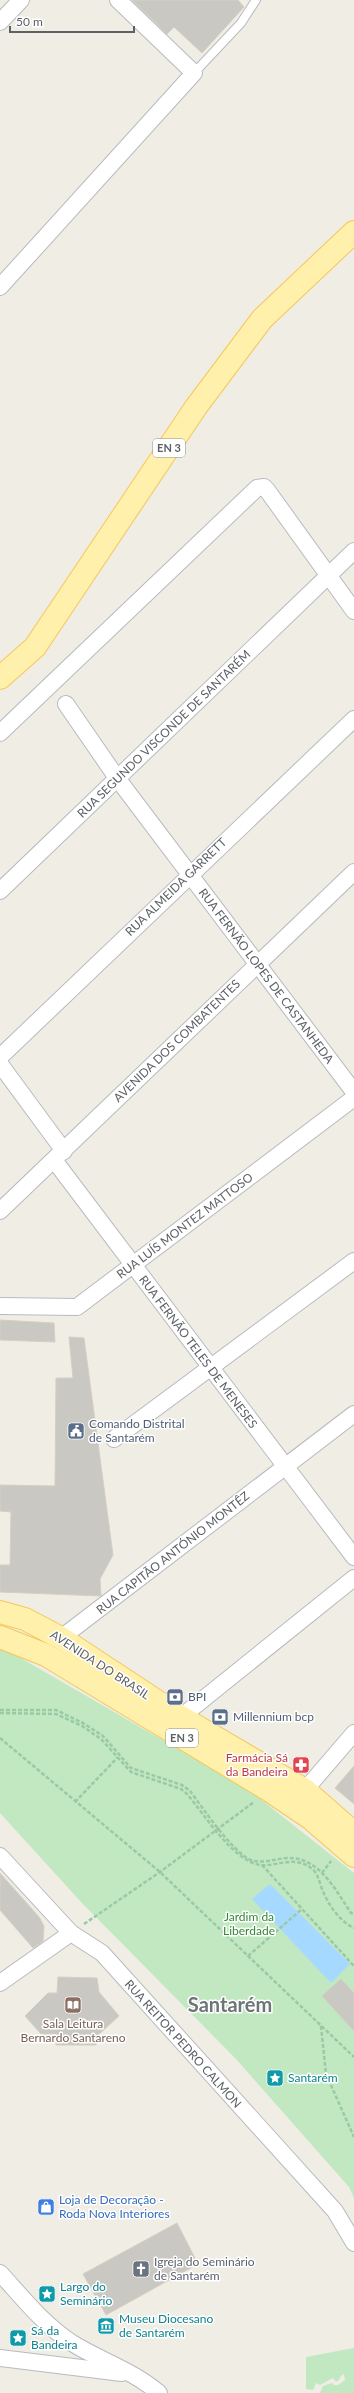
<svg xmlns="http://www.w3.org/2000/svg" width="354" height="2393" viewBox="0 0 354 2393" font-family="Lato,sans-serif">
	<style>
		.green { fill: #c2e8c1 }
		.water { fill: #a6d9ff }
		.building { fill: #cac8c2; stroke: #d5cfc3 }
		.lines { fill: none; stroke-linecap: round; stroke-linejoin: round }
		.lane-casing { stroke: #b7bbbf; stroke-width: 10 }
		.street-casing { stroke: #b7bbbf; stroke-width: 18 }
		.primary-casing { stroke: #f5c759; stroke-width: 24 }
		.path { stroke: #9ac9a6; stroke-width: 2.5; stroke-dasharray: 4 2; stroke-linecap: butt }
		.lane { stroke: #fff; stroke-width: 8 }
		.street { stroke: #fff; stroke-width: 16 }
		.primary { stroke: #fff0ab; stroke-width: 22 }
		.labels { text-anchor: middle; stroke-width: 3; stroke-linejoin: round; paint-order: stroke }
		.shield { fill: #fff; stroke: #8e9094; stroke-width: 1 }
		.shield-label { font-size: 11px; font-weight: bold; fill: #5d6166 }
		.street-label { font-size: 12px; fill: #5d6166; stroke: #fff }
		.service-label { font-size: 12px; fill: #4e5e75; stroke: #fff; text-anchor: start }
		.health-label { font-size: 12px; fill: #be3a42; stroke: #fff; text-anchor: end }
		.park-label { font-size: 12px; fill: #338736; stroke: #fff }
		.education-label { font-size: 12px; fill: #785e54; stroke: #fff }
		.culture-label { font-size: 12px; fill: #0d838f; stroke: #fff; text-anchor: start }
		.shop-label { font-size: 12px; fill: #366cbe; stroke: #fff; text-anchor: start }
		.worship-label { font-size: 12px; fill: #5b616d; stroke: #fff; text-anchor: start }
		.town-label { font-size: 20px; font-weight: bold; fill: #6e7378; stroke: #fff }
	</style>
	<rect width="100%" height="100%" fill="#f0ede5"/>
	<!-- green -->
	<g class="green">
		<polygon points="0,1646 249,1790 354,1873 354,2198 349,2187 236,2059 81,1902 0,1813"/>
		<polygon points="354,2348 354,2393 320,2393 323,2386 332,2383 334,2385 338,2385 345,2380 344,2374 341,2376 339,2380 336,2382 333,2378 320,2385 316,2383 313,2390 306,2389 306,2357"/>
	</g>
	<!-- water -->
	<polygon class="water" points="270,1884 350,1964 331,1983 252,1899"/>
	<!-- building -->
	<g class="building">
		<polygon points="132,0 238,0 244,7 202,53 174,27 167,34"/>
		<polygon points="0,1320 54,1323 55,1342 0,1340"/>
		<polygon points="69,1337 84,1338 113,1555 100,1579 101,1596 0,1592 0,1565 10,1565 11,1512 0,1511 0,1485 55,1486 56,1378 73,1378"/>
		<polygon points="354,1766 354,1804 335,1788"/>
		<polygon points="0,1873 39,1917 44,1926 43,1941 33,1948 0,1910"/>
		<polygon points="58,1977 97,1978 99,1992 119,2016 97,2036 96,2045 56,2045 57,2034 41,2034 25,2016 48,1993 57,1993"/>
		<polygon points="341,1979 354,1993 354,2031 322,1996"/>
		<polygon points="177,2223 198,2264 106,2315 83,2274"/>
	</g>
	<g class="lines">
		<defs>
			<polyline id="lane" points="194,73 241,23 256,0"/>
			<g id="street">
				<polyline points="0,22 21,0"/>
				<polyline points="0,287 194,73 118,0"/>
				<polyline points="66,704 117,778 354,1092"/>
				<polyline points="0,733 257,488 264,487 267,490 354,611"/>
				<polyline points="0,891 354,551"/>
				<polyline points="0,1057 354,719"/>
				<polyline points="0,1064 64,1151"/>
				<polyline points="54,1160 354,1557"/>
				<polyline points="0,1211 354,872"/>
				<polyline points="0,1306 77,1307 354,1098"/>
				<polyline points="114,1439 354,1261"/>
				<polyline points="61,1638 354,1414"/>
				<polyline points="181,1717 354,1578"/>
				<polyline points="305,1790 354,1733"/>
				<polyline points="0,1856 71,1933 102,1953 335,2211 354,2243"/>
				<polyline points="0,1983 71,1933"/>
				<path d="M0,2273C23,2298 43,2324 72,2343C101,2361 132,2370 159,2393"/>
				<polyline points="0,2358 122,2373"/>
			</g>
			<g id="primary">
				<polyline points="0,678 35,647 196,407 262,319 354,232"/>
				<polyline points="0,1612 25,1619 61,1638 181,1717 305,1790 354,1833"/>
				<polyline points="0,1637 46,1655 267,1789 310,1818 354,1856"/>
			</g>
		</defs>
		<!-- lane casing -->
		<use href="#lane" class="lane-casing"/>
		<!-- street casing -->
		<use href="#street" class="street-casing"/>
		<!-- primary casing -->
		<use href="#primary" class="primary-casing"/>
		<!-- path -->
		<g class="path">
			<path d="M0,1710H56L83,1723L103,1736L131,1768L182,1785L190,1791C203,1808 232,1852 251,1860C263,1864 274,1859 287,1858C319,1856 336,1891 351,1913L354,1914"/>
			<path d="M0,1713L56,1714L82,1726L101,1739L131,1772L181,1789L187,1794C205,1815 232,1860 260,1865C276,1867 294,1855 311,1868C318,1873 319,1881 322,1889C328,1904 339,1921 354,1928"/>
			<polyline points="0,1738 160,1872 354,2057"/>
			<polyline points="75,1802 118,1757"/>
			<polyline points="262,1865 354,1966"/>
			<polyline points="322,1873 331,1861"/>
			<polyline points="84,1924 160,1872 254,1802"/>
			<polyline points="248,1956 302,1909"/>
			<polyline points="321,2026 326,2074 354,2137"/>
		</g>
		<!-- lane -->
		<use href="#lane" class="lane"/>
		<!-- street -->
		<use href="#street" class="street"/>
		<!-- primary -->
		<use href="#primary" class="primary"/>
	</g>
	<!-- icons -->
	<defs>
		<symbol id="civic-square" viewBox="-11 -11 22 22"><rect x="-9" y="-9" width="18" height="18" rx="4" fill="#5c6f8a" stroke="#fff"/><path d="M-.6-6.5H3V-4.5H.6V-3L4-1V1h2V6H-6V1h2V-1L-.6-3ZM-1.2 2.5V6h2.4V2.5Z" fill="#fff"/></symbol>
		<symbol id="bank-square" viewBox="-11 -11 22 22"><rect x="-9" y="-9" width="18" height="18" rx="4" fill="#5c6f8a" stroke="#fff"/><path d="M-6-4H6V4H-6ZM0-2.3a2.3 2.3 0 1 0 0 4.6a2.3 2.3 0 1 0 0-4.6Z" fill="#fff"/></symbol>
		<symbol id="pharmacy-square" viewBox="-11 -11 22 22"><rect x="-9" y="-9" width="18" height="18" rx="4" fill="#e0444e" stroke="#fff"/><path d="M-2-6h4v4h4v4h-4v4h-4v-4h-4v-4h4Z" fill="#fff"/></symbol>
		<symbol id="library-square" viewBox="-11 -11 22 22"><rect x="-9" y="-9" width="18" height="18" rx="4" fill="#8d6e63" stroke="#fff"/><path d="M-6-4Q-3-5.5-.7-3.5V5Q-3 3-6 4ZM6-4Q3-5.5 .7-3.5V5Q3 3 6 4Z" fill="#fff"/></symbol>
		<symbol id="sight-square" viewBox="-11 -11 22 22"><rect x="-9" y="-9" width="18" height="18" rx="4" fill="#0f9aa8" stroke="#fff"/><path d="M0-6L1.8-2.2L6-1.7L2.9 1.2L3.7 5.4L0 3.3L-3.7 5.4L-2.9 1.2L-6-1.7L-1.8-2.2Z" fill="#fff"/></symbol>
		<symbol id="shop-square" viewBox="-11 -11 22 22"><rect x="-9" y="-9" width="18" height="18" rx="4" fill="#3f7fe0" stroke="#fff"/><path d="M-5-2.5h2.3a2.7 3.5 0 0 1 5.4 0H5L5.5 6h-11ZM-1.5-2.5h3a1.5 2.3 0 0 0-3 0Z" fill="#fff"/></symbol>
		<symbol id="church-square" viewBox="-11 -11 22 22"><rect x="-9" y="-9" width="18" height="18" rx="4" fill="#6b7280" stroke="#fff"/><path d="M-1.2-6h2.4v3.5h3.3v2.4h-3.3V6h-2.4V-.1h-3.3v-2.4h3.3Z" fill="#fff"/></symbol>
		<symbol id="museum-square" viewBox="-11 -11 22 22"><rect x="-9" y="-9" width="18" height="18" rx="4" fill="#0f9aa8" stroke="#fff"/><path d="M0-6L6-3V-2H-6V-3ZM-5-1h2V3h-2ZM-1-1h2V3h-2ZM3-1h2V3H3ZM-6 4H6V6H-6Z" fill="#fff"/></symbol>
	</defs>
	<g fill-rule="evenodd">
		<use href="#civic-square" x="66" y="1421" width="20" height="20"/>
		<use href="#bank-square" x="165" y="1687" width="20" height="20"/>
		<use href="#bank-square" x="210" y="1707" width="20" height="20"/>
		<use href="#pharmacy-square" x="291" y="1755" width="20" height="20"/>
		<use href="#library-square" x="63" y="1995" width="20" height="20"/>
		<use href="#sight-square" x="265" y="2068" width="20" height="20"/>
		<use href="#shop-square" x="36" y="2197" width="20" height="20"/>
		<use href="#church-square" x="131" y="2259" width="20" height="20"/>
		<use href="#sight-square" x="37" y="2284" width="20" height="20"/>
		<use href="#museum-square" x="96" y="2316" width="20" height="20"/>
		<use href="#sight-square" x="8" y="2328" width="20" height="20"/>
	</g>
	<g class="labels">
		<!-- shield labels -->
		<g class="shield">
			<rect x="153" y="439" width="32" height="18" rx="3"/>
			<rect x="166" y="1729" width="32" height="18" rx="3"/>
		</g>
		<g class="shield-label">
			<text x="169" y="452">EN 3</text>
			<text x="182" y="1742">EN 3</text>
		</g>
		<!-- street labels -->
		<g class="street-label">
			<text transform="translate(164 734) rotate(-44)" y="4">RUA SEGUNDO VISCONDE DE SANTARÉM</text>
			<text transform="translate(176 887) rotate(-44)" y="4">RUA ALMEIDA GARRETT</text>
			<text transform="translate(266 976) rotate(53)" y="4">RUA FERNÃO LOPES DE CASTANHEDA</text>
			<text transform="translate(177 1041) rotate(-44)" y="4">AVENIDA DOS COMBATENTES</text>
			<text transform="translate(185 1226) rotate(-37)" y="4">RUA LUÍS MONTEZ MATTOSO</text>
			<text transform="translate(198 1352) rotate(53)" y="4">RUA FERNÃO TELES DE MENESES</text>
			<text transform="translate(173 1553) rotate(-38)" y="4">RUA CAPITÃO ANTÓNIO MONTÊZ</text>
			<text transform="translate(100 1665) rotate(33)" y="4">AVENIDA DO BRASIL</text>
			<text transform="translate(183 2044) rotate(48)" y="4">RUA REITOR PEDRO CALMON</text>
		</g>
		<!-- service labels -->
		<g class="service-label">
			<text x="89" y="1428">Comando Distrital<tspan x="89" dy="14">de Santarém</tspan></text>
			<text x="188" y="1701">BPI</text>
			<text x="233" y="1721">Millennium bcp</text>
		</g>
		<!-- health labels -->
		<g class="health-label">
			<text x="288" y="1762">Farmácia Sá<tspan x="288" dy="14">da Bandeira</tspan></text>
		</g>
		<!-- park labels -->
		<g class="park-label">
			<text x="249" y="1921">Jardim da<tspan x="249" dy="14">Liberdade</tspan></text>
		</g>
		<!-- education labels -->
		<g class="education-label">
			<text x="73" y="2028">Sala Leitura<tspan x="73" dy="14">Bernardo Santareno</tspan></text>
		</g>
		<!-- culture labels -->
		<g class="culture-label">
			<text x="288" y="2082">Santarém</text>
			<text x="60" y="2291">Largo do<tspan x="60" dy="14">Seminário</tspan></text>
			<text x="119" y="2323">Museu Diocesano<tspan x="119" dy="14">de Santarém</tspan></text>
			<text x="31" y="2335">Sá da<tspan x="31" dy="14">Bandeira</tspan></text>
		</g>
		<!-- shop labels -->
		<g class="shop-label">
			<text x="59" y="2204">Loja de Decoração -<tspan x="59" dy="14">Roda Nova Interiores</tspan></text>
		</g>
		<!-- worship labels -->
		<g class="worship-label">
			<text x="154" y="2266">Igreja do Seminário<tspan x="154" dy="14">de Santarém</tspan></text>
		</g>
		<!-- town labels -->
		<g class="town-label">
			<text x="230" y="2012">Santarém</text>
		</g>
	</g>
	<!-- scale -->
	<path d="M10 26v6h124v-6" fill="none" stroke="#5d6166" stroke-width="2"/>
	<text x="16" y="26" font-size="12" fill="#5d6166" stroke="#ffffff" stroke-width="3" paint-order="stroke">50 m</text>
</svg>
